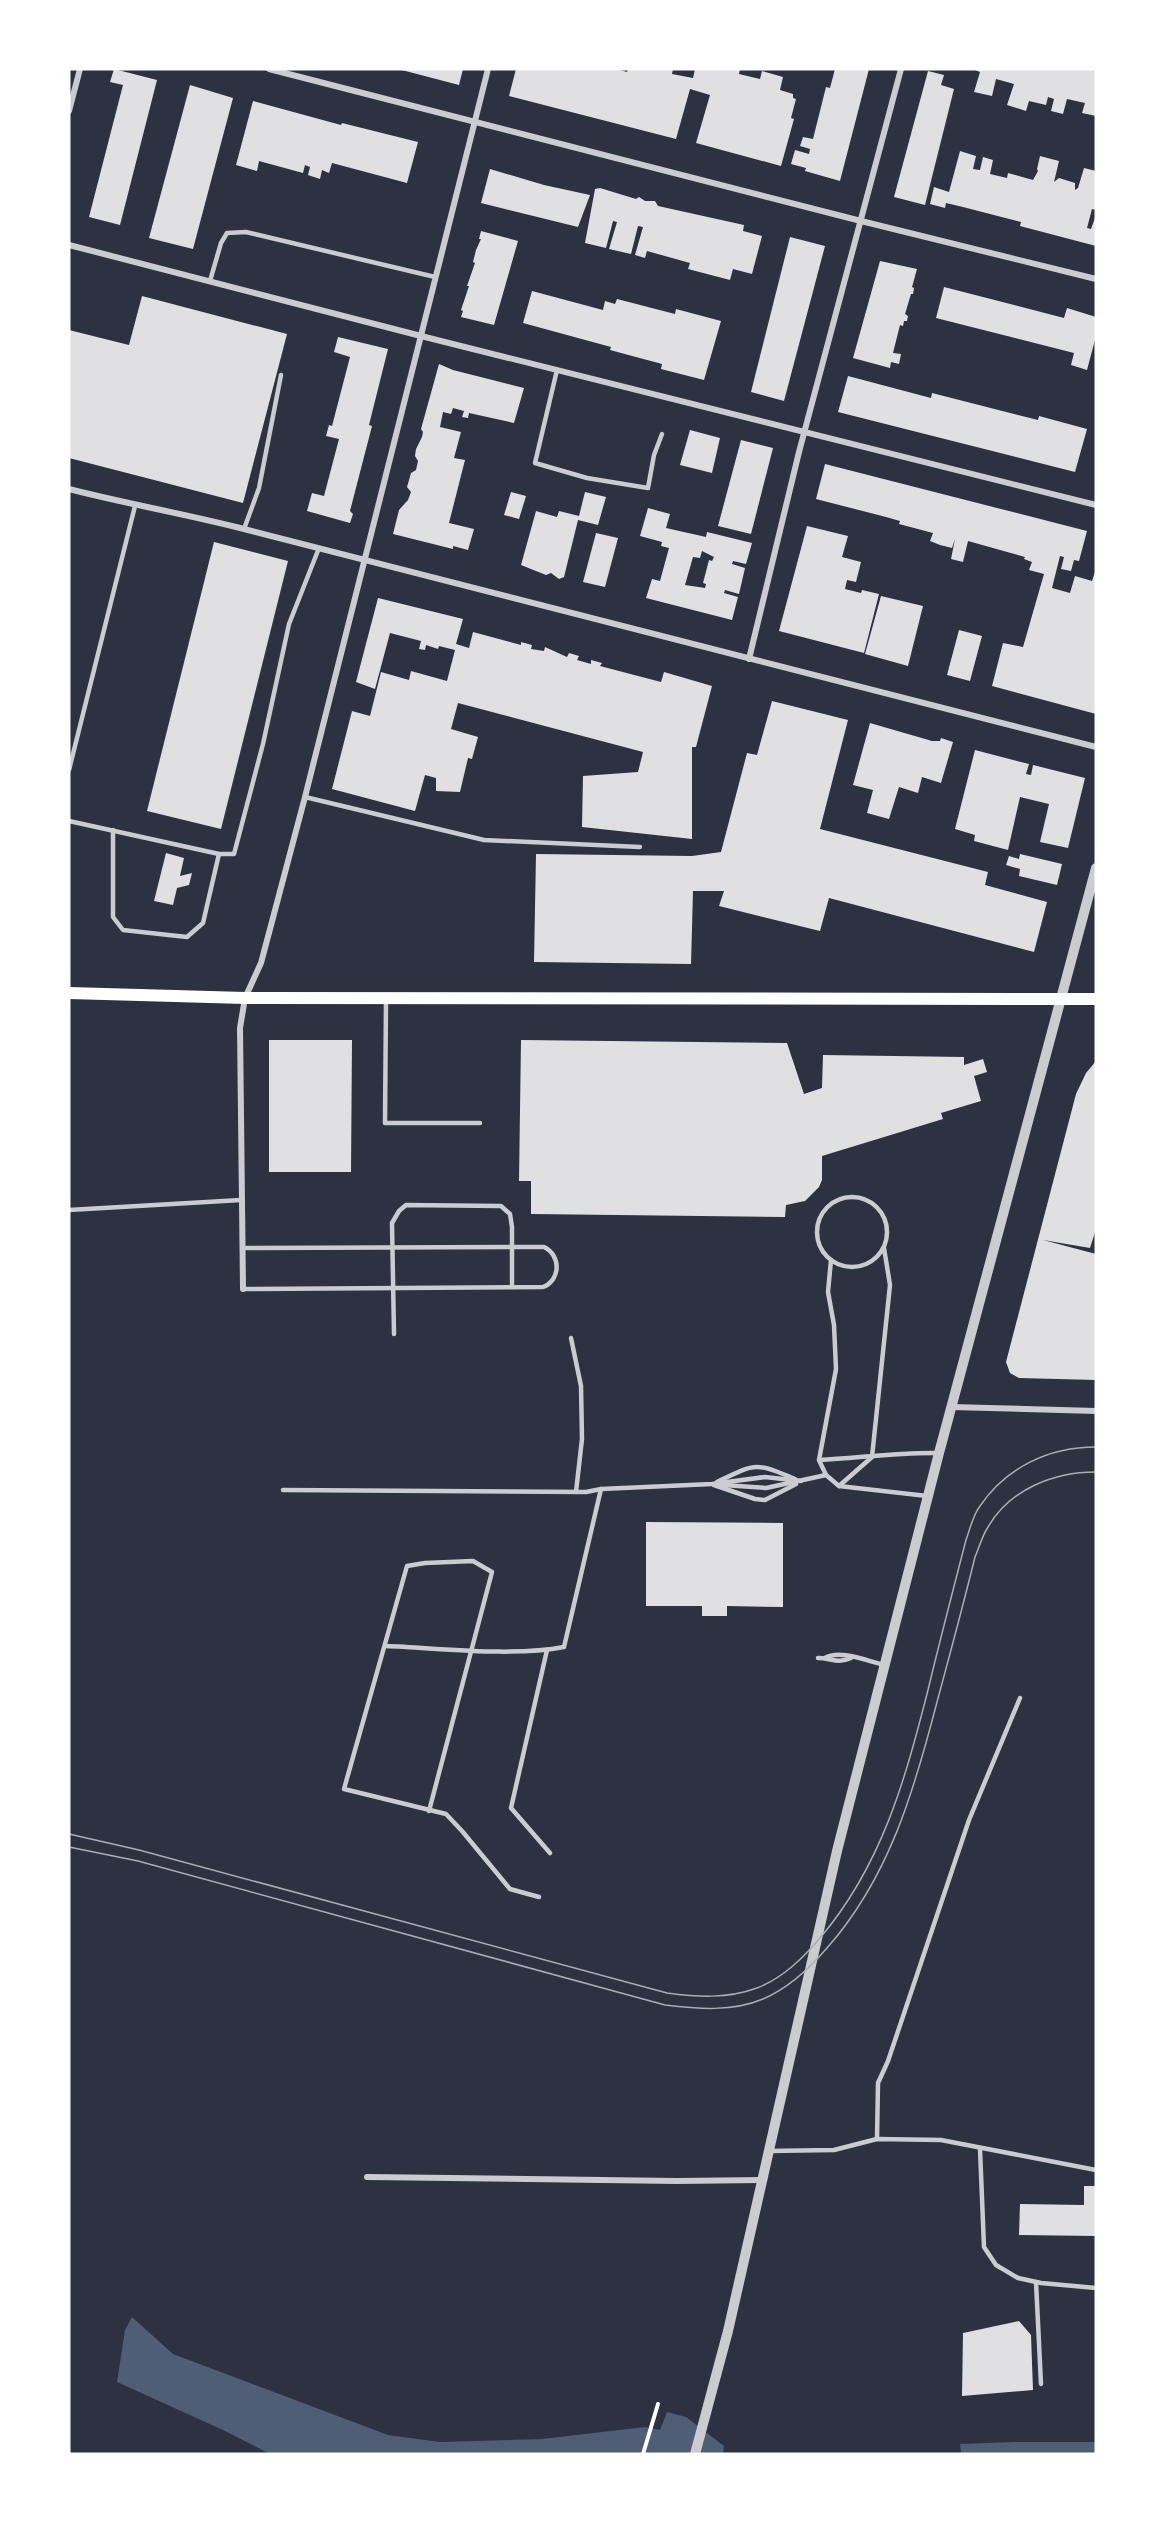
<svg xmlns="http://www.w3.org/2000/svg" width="1165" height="2523" viewBox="0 0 1165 2523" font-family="'PT Sans',sans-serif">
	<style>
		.water { fill: #4f5d75 }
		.building { fill: #e0e0e3; fill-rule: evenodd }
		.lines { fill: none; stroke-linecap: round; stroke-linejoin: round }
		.path { stroke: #fff; stroke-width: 4 }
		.service { stroke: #caccd0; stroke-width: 4.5 }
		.minor { stroke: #caccd0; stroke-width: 6 }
		.tertiary { stroke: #caccd0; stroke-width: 10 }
		.secondary { stroke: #fff; stroke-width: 12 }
		.tram { stroke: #abadb3; stroke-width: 1.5 }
	</style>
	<rect width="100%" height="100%" fill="#2d3142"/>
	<!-- water -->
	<g class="water">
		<polygon points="132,2317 173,2354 388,2435 440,2442 542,2439 645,2427 660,2430 667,2412 686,2417 724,2446 723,2454 270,2454 223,2430 117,2382 125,2330"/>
		<polygon points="1014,2442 1096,2442 1096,2454 961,2454 960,2444"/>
	</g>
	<!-- building -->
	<g class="building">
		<polygon points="114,69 157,80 120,225 89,217 123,85 110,82"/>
		<polygon points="398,69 463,69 459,85"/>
		<polygon points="516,69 617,69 627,72 628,69 673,69 672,74 693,78 695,69 740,69 739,74 760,79 762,71 783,77 780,90 793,94 793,98 796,99 791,118 794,119 781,166 696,143 710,95 690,89 676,139 509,96"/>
		<polygon points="835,69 869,69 840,181 805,171 806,168 791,164 795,150 809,154 810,149 800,146 803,137 813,139 826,87 830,88"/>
		<polygon points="973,69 1096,69 1096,116 1082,113 1085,103 1067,99 1063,114 1051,111 1054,99 1048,97 1046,105 1029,101 1026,111 1007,105 1014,84 996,79 992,96 974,92 980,72"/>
		<polygon points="928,71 944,75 941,85 954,89 925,205 894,197"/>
		<polygon points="190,85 233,98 193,249 149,238"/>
		<polygon points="253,101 341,125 342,123 418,142 407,183 332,163 329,173 322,170 320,179 308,175 310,167 305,165 303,173 259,161 257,171 236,165"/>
		<polygon points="960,151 976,156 973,169 980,170 983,157 993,160 990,174 1007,178 1008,173 1033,180 1038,171 1037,169 1040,156 1059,161 1054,182 1059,178 1075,183 1075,190 1078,188 1084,168 1096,171 1096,210 1092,209 1087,228 1091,229 1096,215 1096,246 1020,226 1021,222 963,207 946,203 945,208 930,204 934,187 949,192"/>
		<polygon points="490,169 544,185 590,195 578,227 481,203"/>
		<polygon points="600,188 636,199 639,197 645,201 655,201 658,206 744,225 743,231 762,236 752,274 733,269 730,280 688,269 690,263 647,251 645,258 635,255 643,227 638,226 631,254 609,249 617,222 613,221 606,248 585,243 595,189"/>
		<polygon points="481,231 518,241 494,325 461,317 463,311 461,310 469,286 467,286 475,263 473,262 476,250 481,239 479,239"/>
		<polygon points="790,237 825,246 784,401 751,392"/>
		<polygon points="880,261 917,269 912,287 914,288 913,294 911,294 905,314 908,316 907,321 904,321 903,326 900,325 893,353 901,354 899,364 891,362 890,368 853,358"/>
		<polygon points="944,287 1064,318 1067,308 1096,317 1096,336 1087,370 1071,365 1074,353 936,318"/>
		<polygon points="532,291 603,310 605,301 615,304 617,299 675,314 676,309 721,321 704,380 661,369 662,364 610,350 611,347 523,323"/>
		<polygon points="142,296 287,334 243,503 69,458 69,330 129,345"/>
		<polygon points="338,337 388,349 369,425 372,426 350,511 353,514 350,523 307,511 312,493 324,496 339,439 326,436 329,425 332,426 350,357 334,352"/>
		<polygon points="439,364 453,370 524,388 514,423 469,413 468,418 462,417 464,411 453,408 451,414 443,412 440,427 461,432 454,458 465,460 449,523 474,529 468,550 453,546 453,549 393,534 399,510 408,500 411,492 407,487 411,473 416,470 418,461 415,456 416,449 422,437 423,432 421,429"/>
		<polygon points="848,376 931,398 932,393 1038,420 1039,416 1087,429 1075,472 838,412"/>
		<polygon points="690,430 720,438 712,473 680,465"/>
		<polygon points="741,440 773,448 751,534 718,526"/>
		<polygon points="825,464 1087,531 1079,561 1074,560 1071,571 1061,569 1064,557 1060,556 1052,588 1070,593 1075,576 1092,581 1096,569 1096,714 992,686 1003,643 1023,647 1044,574 1029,570 1032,562 1024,559 1025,557 968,541 963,562 951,559 955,539 952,548 940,545 930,541 933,533 899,524 900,521 886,517 816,499"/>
		<polygon points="511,492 526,496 519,519 504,515"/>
		<polygon points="585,492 606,497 598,525 578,520 564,577 559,579 551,573 546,575 521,565 536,511 557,517 559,511 579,516"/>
		<path d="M648,508L670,514L666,528L706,537L707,532L752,543L746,564L733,561L732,564L745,568L739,594L725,590L724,593L738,597L732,620L646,598L652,579L660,581L669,548L661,546L662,542L640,536ZM702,551L714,557L712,561L709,560L703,583L706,584L705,588L685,585L693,557L700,558Z"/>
		<polygon points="807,526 848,536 842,557 861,562 856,582 847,580 845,589 861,593 862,590 879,594 864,653 779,631"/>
		<polygon points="596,533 618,538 605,587 583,582"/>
		<polygon points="214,542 288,561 221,829 147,811"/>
		<polygon points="881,596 923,606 908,666 865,654"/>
		<polygon points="378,598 463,619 456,644 469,648 473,632 521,645 521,642 532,645 531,649 544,651 545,647 567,657 569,653 579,656 577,660 591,664 591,660 602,663 600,666 661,682 664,672 712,686 696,747 692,747 692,839 582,827 583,776 638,772 643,752 458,703 451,729 478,737 472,759 468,758 460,792 436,791 436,778 425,775 415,811 332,789 352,711 370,716 381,672 409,680 411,671 447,681 455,650 439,646 438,649 426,645 425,650 419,649 421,641 390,633 375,689 356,682"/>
		<polygon points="959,630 982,636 970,681 947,675"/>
		<polygon points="772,701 848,720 820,829 988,872 985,885 1047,902 1034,952 829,898 820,931 719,906 724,891 693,891 691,964 534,962 536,854 692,856 721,852 747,753 757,755"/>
		<polygon points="870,723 932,741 940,741 941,738 953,742 941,783 922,777 918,793 899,787 889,819 867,813 873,790 853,785"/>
		<polygon points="975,750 1029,764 1026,774 1031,775 1033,765 1085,778 1068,848 1040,842 1049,804 1020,797 1008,850 974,841 975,835 955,829"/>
		<polygon points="166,853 184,858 180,876 192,873 189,885 177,888 173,905 154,901"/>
		<polygon points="1020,854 1062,864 1057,885 1019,876 1020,869 1006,865 1009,856 1019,859"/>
		<polygon points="269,1040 352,1040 351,1172 269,1172"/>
		<polygon points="521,1040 787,1043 804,1094 822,1088 823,1055 964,1057 964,1065 983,1059 987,1072 974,1076 981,1101 941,1113 943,1119 822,1156 822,1180 819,1187 805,1201 786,1205 785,1217 531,1214 531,1181 519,1181"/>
		<polygon points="1096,1061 1096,1229 1090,1248 1043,1240 1096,1254 1096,1380 1019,1378 1010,1373 1006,1362 1076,1094 1086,1073"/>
		<polygon points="646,1522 783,1523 783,1607 727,1606 727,1616 702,1616 702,1606 646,1606"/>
		<polygon points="1084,2186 1096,2186 1096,2236 1019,2235 1020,2204 1084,2205"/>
		<polygon points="1019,2321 1031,2335 1033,2390 962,2396 963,2333"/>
	</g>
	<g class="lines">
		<!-- path -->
		<polyline class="path" points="643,2454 658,2404"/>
		<!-- service -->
		<g class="service">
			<polyline points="210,281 221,243 227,233 246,232 435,277"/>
			<polyline points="557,370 535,463 587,478 648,488 654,455 662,434"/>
			<polyline points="244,529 259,488 281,375"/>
			<polyline points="69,770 135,506"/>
			<polyline points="305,797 484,840 640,847"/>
			<polyline points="69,821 219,854 234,854 263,744 289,624 319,548"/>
			<polyline points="113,830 113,917 123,930 187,937 203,923 219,854"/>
			<polyline points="386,1000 385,1123 480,1123"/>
			<circle cx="852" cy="1232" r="35"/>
			<polyline points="69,1210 241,1200"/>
			<path d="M242,1248L544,1247C561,1255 561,1280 543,1287L243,1289"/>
			<polyline points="831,1260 828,1292 834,1325 836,1369 819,1460 826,1475 839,1486 927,1496"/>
			<polyline points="394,1334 392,1223 399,1211 406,1205 501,1206 510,1214 512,1227 512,1287"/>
			<polyline points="571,1338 581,1386 582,1439 576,1492"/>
			<path d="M819,1460C859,1458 899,1452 939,1453"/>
			<path d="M717,1482C756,1463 755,1462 795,1479"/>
			<polyline points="714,1485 755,1499 765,1500 796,1484"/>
			<polyline points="723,1485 766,1488 826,1475"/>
			<polyline points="839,1486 872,1457 890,1285 884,1248"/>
			<polyline points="283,1490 586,1492 601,1489 712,1484 765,1477 801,1481"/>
			<path d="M386,1646C440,1648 512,1657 564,1647L601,1489"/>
			<polyline points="547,1650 511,1808 550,1853"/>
			<path d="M818,1658C831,1658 838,1664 851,1658"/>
			<path d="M825,1658C839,1649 867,1661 885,1665"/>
			<polyline points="429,1811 492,1572 473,1561 425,1563 407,1566 344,1789 446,1814 462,1831 510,1889 539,1897"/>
			<polyline points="877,2139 878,2083 888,2061 969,1820 1020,1698"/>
			<polyline points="980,2149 984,2247 996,2265 1018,2278 1041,2283 1096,2288"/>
			<polyline points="768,2151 834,2150 877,2139 941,2140 1096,2170"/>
			<polyline points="1036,2282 1041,2384"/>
		</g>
		<!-- minor -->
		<g class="minor">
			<polyline points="269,69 861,221 1096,279"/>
			<polyline points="69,111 80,69"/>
			<polyline points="69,245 421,336 1096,505"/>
			<path d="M69,489C127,504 186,514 244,529L1096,747"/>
			<polyline points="749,659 799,452 901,69"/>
			<polyline points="243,1289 240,1028 245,998 261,963 305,797 488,69"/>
			<polyline points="951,1407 1096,1411"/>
			<polyline points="367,2177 677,2181 762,2180"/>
		</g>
		<!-- tertiary -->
		<polyline class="tertiary" points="695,2454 728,2331 837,1851 939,1453 1096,868"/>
		<!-- secondary -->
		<polyline class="secondary" points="69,993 245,998 1096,999"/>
		<!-- tram -->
		<g class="tram">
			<path d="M69,1834L139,1850L667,1993C698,1997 727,1999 757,1988C783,1978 803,1958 820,1938C882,1865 905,1780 928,1690C940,1640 953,1590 966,1540C970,1529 973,1515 980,1506C1007,1467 1049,1447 1096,1447"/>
			<path d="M69,1847L138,1861L665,2005C698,2009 732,2012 763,1999C789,1988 809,1969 827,1948C889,1878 914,1791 937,1702C950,1654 963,1606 975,1557C979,1548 982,1536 988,1527C1010,1489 1054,1472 1096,1472"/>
		</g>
	</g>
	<!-- border -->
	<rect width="1165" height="2523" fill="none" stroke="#ffffff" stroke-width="141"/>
</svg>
